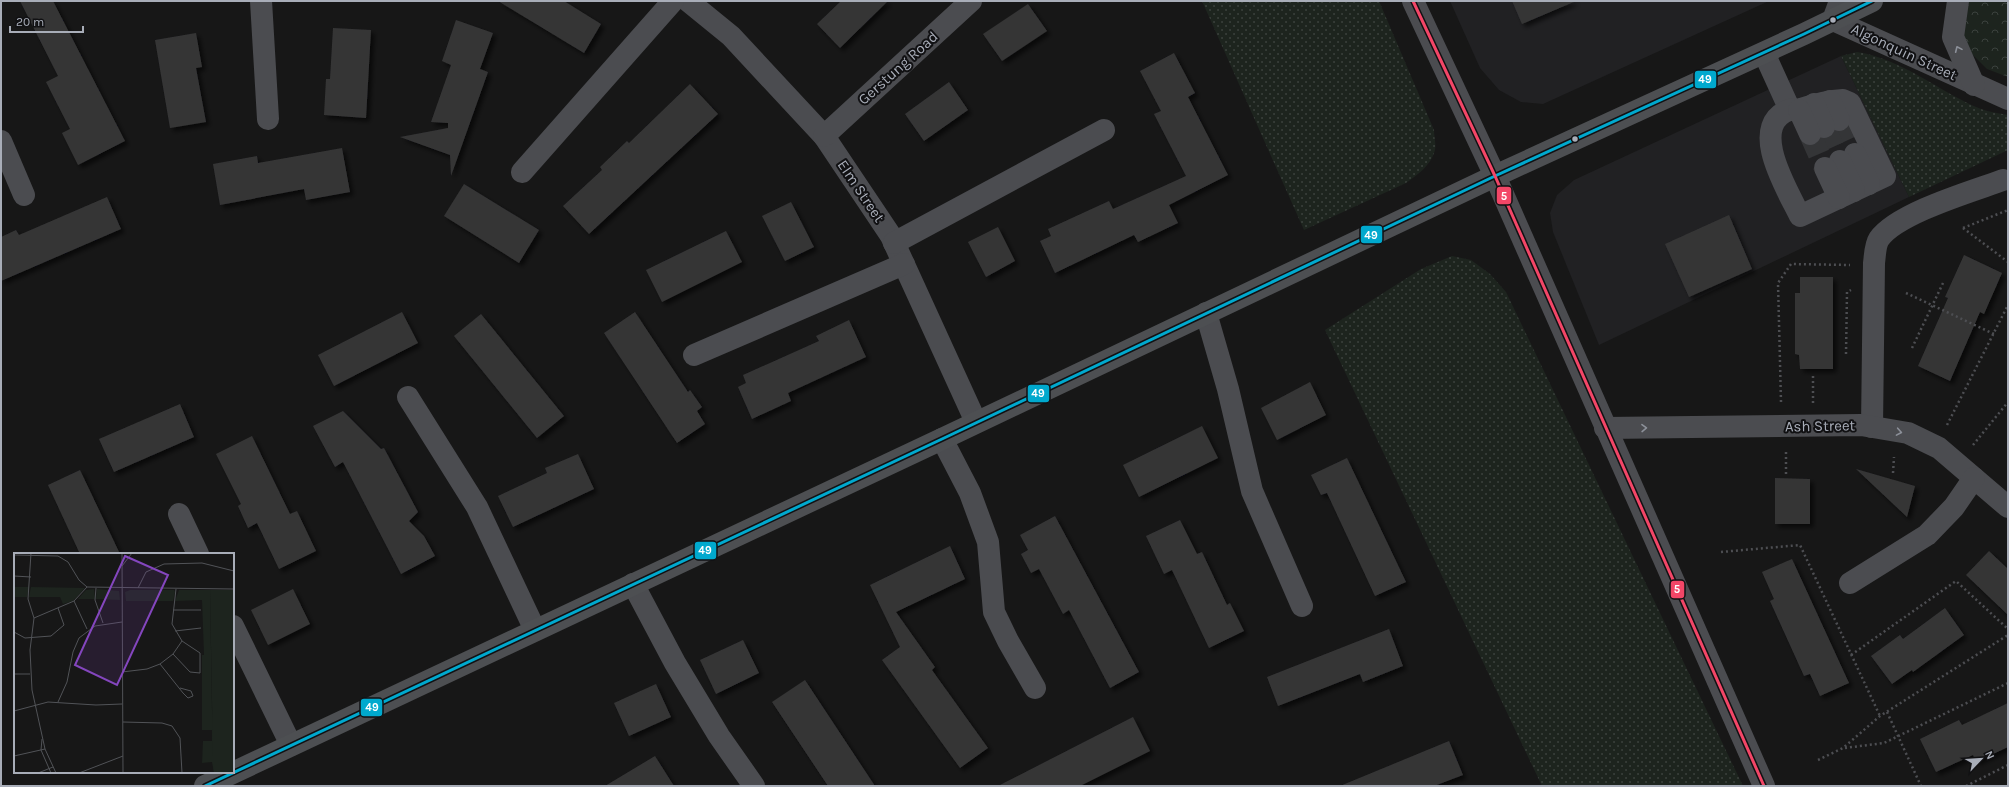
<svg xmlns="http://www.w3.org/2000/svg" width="2009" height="787" viewBox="0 0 2009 787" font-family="Karla,sans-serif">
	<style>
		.built { fill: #212123 }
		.grass { fill: url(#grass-dots) }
		.park { fill: url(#park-crowns) }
		.building { fill: #353536; filter: url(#shadow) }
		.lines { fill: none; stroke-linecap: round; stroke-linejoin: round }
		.minor-tunnel { stroke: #343537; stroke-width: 22; stroke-dasharray: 22 11; stroke-linecap: butt }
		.path { stroke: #4d4e52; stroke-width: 2.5; stroke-dasharray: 2 3; stroke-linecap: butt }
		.minor { stroke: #4b4c50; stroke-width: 22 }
		.major { stroke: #4d4f52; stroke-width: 22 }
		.bus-1-casing { stroke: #111113; stroke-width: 6 }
		.bus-2-casing { stroke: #111113; stroke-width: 6 }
		.bus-1 { stroke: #00a9ce; stroke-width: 3 }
		.bus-2 { stroke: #f34667; stroke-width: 3 }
		.oneway { stroke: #8c9099 }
		.bus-dot { fill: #a8adb8; stroke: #111113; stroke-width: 1.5 }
		.labels { text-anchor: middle; stroke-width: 4; stroke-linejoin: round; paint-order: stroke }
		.street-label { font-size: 15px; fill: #a8adb8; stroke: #111113 }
		.inset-road { fill: none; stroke: #515357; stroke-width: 1 }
		.view { fill: #8446be; fill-opacity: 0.15; stroke: #8446be; stroke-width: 2 }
		.inset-edge { fill: none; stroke: #a8adb8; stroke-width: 2 }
		.line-badge { stroke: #111113; stroke-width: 1.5 }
		.badge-label { font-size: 11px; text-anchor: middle; font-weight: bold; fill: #fff }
	</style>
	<defs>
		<pattern id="grass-dots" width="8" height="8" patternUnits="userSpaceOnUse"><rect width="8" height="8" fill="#1d241e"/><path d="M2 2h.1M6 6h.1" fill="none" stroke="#3b413d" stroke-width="1.8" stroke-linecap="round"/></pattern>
		<pattern id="park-crowns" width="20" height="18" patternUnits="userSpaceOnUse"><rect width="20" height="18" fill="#1d241e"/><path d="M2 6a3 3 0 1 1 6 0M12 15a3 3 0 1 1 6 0" fill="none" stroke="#3b413d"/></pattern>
		<filter id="shadow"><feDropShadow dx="3.5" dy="3.5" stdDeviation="2" flood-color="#0009"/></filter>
	</defs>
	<rect width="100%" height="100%" fill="#171717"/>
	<!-- built -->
	<g class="built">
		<polygon points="1450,1 1769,1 1543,104 1521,102 1499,90 1480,68"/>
		<polygon points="1841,56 1909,197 1599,345 1553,232 1550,213 1557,195 1574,180"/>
	</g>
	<!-- grass -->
	<g class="grass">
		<path d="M1202,1H1379L1434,130C1434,137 1437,147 1434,153C1430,166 1417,175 1406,183L1304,230Z"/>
		<path d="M1857,52C1903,59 1939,92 1981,109C1989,112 1999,113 2008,115V150L1909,197L1841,56Z"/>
		<polygon points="1452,256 1471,260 1490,274 1506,292 1743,786 1542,786 1325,330 1421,269"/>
	</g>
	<!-- park -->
	<polygon class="park" points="1968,1 2008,1 2008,77 1987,69 1968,50 1963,37"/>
	<!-- building -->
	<g class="building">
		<polygon points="20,1 53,1 125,141 78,165 62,133 70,129 46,82 58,76"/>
		<polygon points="498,1 564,1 601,24 584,53"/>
		<polygon points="841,1 888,1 840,48 817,24"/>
		<polygon points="1512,1 1576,1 1522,24"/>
		<polygon points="1028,4 1047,31 1002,61 983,34"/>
		<polygon points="456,20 493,33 480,69 488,72 451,176 450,155 400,137 448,128 448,123 431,122 451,65 442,61"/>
		<polygon points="333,28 371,30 366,118 324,115 326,79 330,79"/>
		<polygon points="196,33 202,67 196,68 206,122 170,128 155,40"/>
		<polygon points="1174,53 1195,93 1188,97 1228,175 1169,205 1178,223 1138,242 1134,235 1055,273 1040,241 1051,236 1048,229 1109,201 1113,209 1186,176 1154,114 1161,111 1140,71"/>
		<polygon points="949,82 968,110 924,141 905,114"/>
		<polygon points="690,84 718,114 589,234 563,206 602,170 600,167 627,141 629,143"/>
		<polygon points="342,148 350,192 306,200 304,189 220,205 213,164 257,156 258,163"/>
		<polygon points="464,184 539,230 519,263 444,216"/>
		<polygon points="107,197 121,229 1,281 1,237 16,230 19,235"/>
		<polygon points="791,202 814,247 785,261 762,216"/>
		<polygon points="1729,215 1752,269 1689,297 1665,244"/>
		<polygon points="998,227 1015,261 986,277 968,242"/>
		<polygon points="726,231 742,262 662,302 646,270"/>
		<polygon points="1964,255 2002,273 1984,314 1980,312 1950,381 1918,366 1948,298 1945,297"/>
		<polygon points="1800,277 1833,277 1833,369 1800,369 1799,355 1795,354 1795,293 1800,293"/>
		<polygon points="402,312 418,343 334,386 318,355"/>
		<polygon points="635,312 688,392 690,390 702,407 697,411 705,424 677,443 604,333"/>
		<polygon points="481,314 564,416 537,438 454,336"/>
		<polygon points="849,320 866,357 788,393 791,401 752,419 738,387 746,383 743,375 819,341 816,336"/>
		<polygon points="1310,382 1326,415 1277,440 1261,408"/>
		<polygon points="180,404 194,437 114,472 99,439"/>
		<polygon points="343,411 381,449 384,448 418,512 409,521 424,536 435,556 401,574 343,462 335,467 313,426"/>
		<polygon points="1202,426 1218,458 1139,497 1123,465"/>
		<polygon points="252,436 290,514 297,511 316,551 279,569 257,523 248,528 238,506 241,504 216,454"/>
		<polygon points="578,454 594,489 513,527 498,496 547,473 545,468"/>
		<polygon points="1347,458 1406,582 1375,596 1327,493 1321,495 1311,475"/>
		<polygon points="1856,469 1915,486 1907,517"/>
		<polygon points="80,470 120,554 80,554 48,485"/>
		<polygon points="1775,478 1810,479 1810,524 1775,524"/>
		<polygon points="1055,516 1139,672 1110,688 1069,610 1063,614 1039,569 1031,573 1021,554 1028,550 1020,535"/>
		<polygon points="1180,520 1197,554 1202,552 1227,605 1230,603 1244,631 1209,648 1172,570 1164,574 1146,536"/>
		<polygon points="950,546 965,579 896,612 935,667 932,670 988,748 960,768 882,660 900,647 870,585"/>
		<polygon points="1989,551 2008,569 2008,615 1966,575"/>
		<polygon points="1792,559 1849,683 1820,696 1810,674 1804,676 1770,601 1774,599 1762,572"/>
		<polygon points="293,589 310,624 268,645 251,610"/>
		<polygon points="1945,608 1964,635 1913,672 1912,670 1892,684 1871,656 1900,635 1903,639"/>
		<polygon points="1389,629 1403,666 1363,682 1360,674 1278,706 1267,677"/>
		<polygon points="743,640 759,673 716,694 700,660"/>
		<polygon points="805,680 875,786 828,786 772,702"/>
		<polygon points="656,684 671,717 629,736 614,703"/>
		<polygon points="2008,703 2008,747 1976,762 1973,755 1936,772 1920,739 1959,720 1962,725"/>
		<polygon points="1133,717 1150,751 1080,786 998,786"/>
		<polygon points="1449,741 1463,775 1434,786 1340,786"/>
		<polygon points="655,756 674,786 605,786"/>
	</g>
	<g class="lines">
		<!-- minor-tunnel -->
		<g class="minor-tunnel">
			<polyline points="1839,120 1855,154"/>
			<polyline points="1824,127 1840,161"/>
			<polyline points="1810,134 1825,168"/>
		</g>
		<!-- path -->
		<g class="path">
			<polyline points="1963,228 2008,262"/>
			<polyline points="1963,228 2008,210"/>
			<polyline points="1906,293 1994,334"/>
			<polyline points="1912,348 1944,281"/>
			<polyline points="1846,354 1847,292 1851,290"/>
			<polyline points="1781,402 1778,283 1791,264 1850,265"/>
			<polyline points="1813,403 1813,375"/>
			<polyline points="1947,425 2008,305"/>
			<polyline points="1973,445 2008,402"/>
			<polyline points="1786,452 1786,475"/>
			<polyline points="1893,473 1894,457"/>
			<polyline points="1721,552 1800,545 1880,716"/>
			<polyline points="1851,655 1956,581 2008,629"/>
			<polyline points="1887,712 1921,786"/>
			<polyline points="1845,748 1884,743 2008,683"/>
			<polyline points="1818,760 1843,748 1880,716 2008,635"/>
			<polyline points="1966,786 2008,765"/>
		</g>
		<!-- minor -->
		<g class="minor">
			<polyline points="261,1 268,119"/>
			<polyline points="688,1 731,36 824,136 891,236 976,422"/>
			<polyline points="1413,1 1495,176 1764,786"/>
			<polyline points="1840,1 1833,20 2008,99"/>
			<polyline points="1958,1 1953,37 1974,85"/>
			<polyline points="1764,53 1790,110"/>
			<path d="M1843,100L1850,103L1885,176L1800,216C1788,191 1747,126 1789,110C1793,109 1797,110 1801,109C1816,104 1828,101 1843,100Z"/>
			<polyline points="1830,101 1839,120"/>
			<polyline points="1814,104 1824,127"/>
			<polyline points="1799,110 1810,134"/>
			<polyline points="824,136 971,1"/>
			<polyline points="1,141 24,195"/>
			<polyline points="1855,154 1869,184"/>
			<polyline points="1840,161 1854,191"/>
			<polyline points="1825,168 1839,198"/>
			<polyline points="522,172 673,1"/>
			<polyline points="894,243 1104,130"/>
			<polyline points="1206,313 1228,389 1252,491 1302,606"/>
			<polyline points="694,355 904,264"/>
			<polyline points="408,397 477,507 535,630"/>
			<path d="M1872,427L1874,263C1875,256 1875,245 1879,239C1897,213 1973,191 2003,180"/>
			<polyline points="1605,428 1861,425 1908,433 1939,448 2008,507"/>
			<polyline points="942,439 970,493 988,542 994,612 1008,641 1035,688"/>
			<polyline points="179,514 198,554"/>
			<polyline points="1850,583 1927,535 1954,507 1974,478"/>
			<polyline points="633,584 675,663 719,736 754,786"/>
			<polyline points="233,626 291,745"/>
		</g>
		<!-- major -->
		<polyline class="major" points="205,786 942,439 1495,176 1804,34 1872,1"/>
		<defs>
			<polyline id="bus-1" points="205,786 942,439 1495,176 1804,34 1872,1"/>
			<polyline id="bus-2" points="1413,1 1495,176 1764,786"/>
		</defs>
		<!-- bus-1 casing -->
		<use href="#bus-1" class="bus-1-casing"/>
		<!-- bus-2 casing -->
		<use href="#bus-2" class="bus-2-casing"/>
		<!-- bus-1 -->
		<use href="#bus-1" class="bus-1"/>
		<!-- bus-2 -->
		<use href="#bus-2" class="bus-2"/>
	</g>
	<!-- one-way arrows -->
	<defs><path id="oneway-chevron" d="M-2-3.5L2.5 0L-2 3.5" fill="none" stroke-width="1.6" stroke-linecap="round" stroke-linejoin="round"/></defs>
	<g class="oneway">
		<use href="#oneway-chevron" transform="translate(1958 49) rotate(-114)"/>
		<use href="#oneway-chevron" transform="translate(1644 428) rotate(-1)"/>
		<use href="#oneway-chevron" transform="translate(1899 432) rotate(10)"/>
	</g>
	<!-- markers -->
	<g class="bus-dot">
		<circle cx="1833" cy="20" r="3.5"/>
		<circle cx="1575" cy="139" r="3.5"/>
	</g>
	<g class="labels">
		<!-- street labels -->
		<g class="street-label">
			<text transform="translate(1904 52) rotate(25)" y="5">Algonquin Street</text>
			<text transform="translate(898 68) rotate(-42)" y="5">Gerstung Road</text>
			<text transform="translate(861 191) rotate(56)" y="5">Elm Street</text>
			<text transform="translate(1820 426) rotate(-1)" y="5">Ash Street</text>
		</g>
	</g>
	<!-- overview -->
	<g transform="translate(14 553)">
		<rect width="220" height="220" fill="#171717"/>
		<path d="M0,34H15L13,44H0ZM17,34L71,35L59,48L49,51L46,44H15ZM80,36L81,46H64L72,37ZM83,36L105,38L106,47L82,46ZM116,37H160L161,39L159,48H112L111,39ZM165,37H196L198,157L204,203H220V211H201L200,220L198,209L188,210L189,188H198V177H188V102H190L188,47L161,48Z" fill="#1d241e"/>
		<path d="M196,37H220V203H199ZM199,211H220V220H200Z" fill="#1d241e"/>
		<path class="inset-road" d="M17,0L14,46L20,65L16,97L18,137L31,196L42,220M108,0L109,220M0,2L44,3L54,9L65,27L73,34L220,36M108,13L118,0M0,23L17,24M82,35L81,47L89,70M124,35L132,19L150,11L188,10L220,18M60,48L73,76M159,57H187M20,65L60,48L73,34M161,78L187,75M0,79L11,85L37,83L50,72L44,55M159,101L176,119L186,120V100L168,88L158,71L162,36M146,111L169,140L174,145L179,143L177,138L166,135M108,119L133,116L146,111L159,101L168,88M0,121H16M44,149L53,129L59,99L65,85L81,73L108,69M0,158L34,149L82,152L108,151M109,169L148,170L158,173L166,185L168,220M28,186L27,197L37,220M0,203L31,196M24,220L39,214M65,220L109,203"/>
		<path class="view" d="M111,3L154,22L103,132L61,112Z"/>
		<rect width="220" height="220" class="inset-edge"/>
	</g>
	<g class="line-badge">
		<rect x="1694" y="70" width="23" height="19" rx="4" fill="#00a9ce"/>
		<rect x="1496" y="186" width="16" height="19" rx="4" fill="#f34667"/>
		<rect x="1360" y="225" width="23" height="19" rx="4" fill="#00a9ce"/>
		<rect x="1027" y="384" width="23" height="19" rx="4" fill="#00a9ce"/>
		<rect x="694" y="541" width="23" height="19" rx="4" fill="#00a9ce"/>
		<rect x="1670" y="580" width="15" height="19" rx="4" fill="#f34667"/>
		<rect x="360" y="698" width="23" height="19" rx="4" fill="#00a9ce"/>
	</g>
	<g class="badge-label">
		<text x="1705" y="83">49</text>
		<text x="1504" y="200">5</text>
		<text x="1371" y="239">49</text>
		<text x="1038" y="397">49</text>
		<text x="705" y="554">49</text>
		<text x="1677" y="593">5</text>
		<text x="372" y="711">49</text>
	</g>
	<!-- border -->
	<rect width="2009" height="787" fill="none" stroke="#a8adb8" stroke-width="4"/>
	<!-- north arrow -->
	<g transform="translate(1981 759) rotate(65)" stroke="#111113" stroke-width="3" paint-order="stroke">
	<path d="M0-3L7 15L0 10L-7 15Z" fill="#a8adb8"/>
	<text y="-6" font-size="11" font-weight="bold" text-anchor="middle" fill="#a8adb8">N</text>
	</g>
	<!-- scale -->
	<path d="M10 26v6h73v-6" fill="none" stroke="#a8adb8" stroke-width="2"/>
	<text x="16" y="26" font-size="12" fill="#a8adb8" stroke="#111113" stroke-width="3" paint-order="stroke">20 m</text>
</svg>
